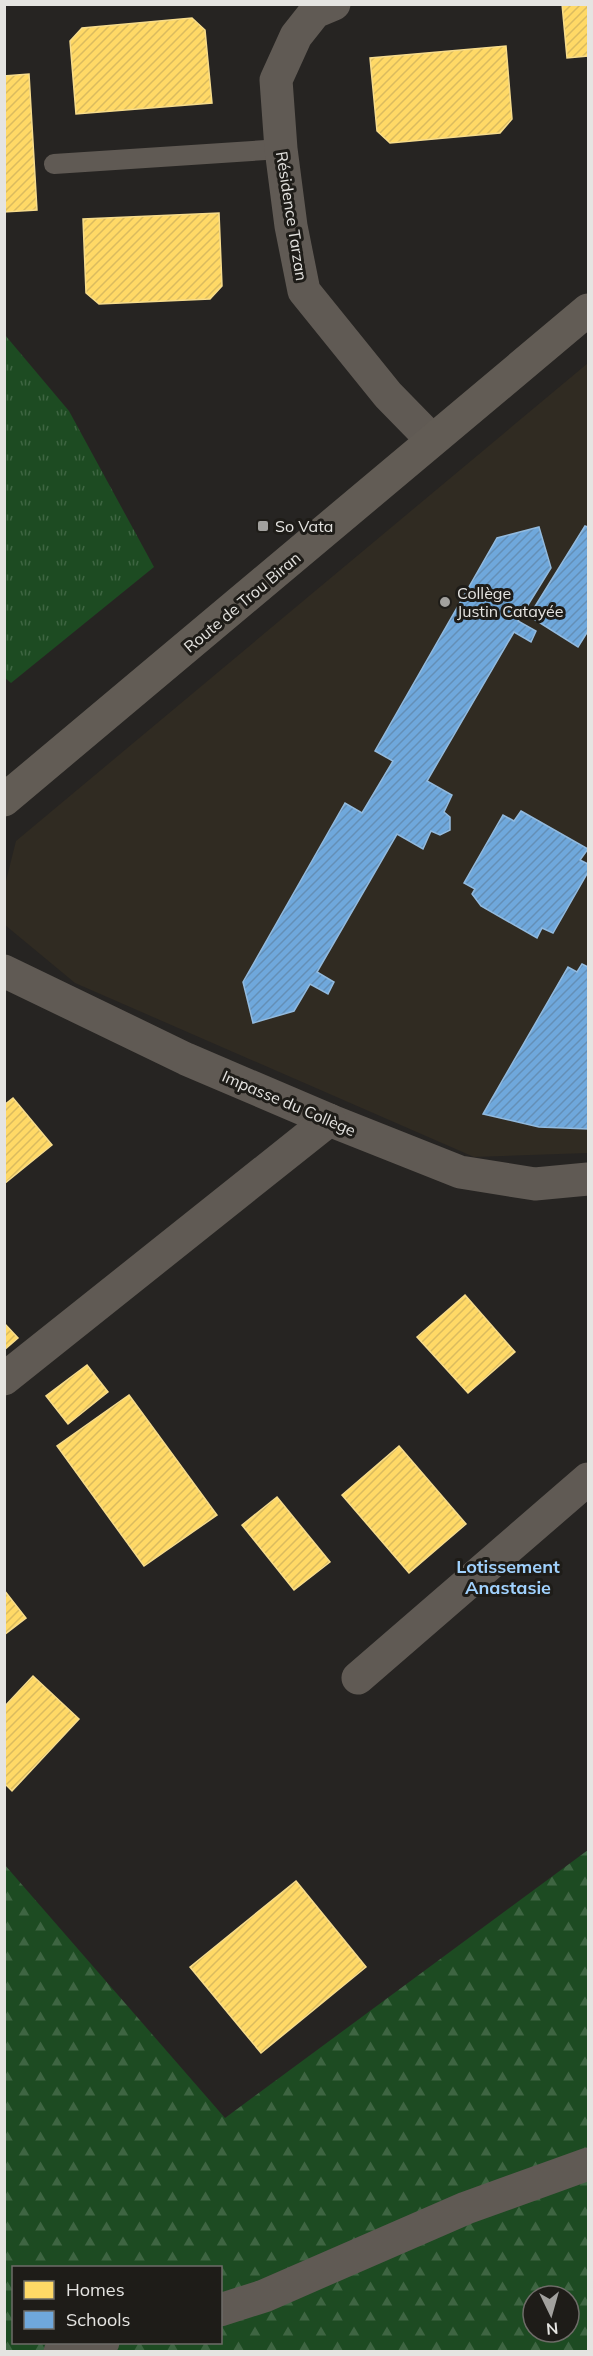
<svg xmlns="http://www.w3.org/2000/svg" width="593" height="2356" viewBox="0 0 593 2356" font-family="Mulish,sans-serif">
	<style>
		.built { fill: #302b22 }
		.grass { fill: url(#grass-tufts) }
		.forest { fill: url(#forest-firs); fill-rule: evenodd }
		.homes { fill: url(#homes-hatch); stroke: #f7dc8b; stroke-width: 1.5 }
		.schools { fill: url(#schools-hatch); stroke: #92bade; stroke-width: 1.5 }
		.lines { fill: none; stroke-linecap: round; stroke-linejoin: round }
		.service { stroke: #605a54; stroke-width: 20 }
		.minor { stroke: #605a54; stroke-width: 33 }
		.secondary { stroke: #625c55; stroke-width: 33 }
		.poi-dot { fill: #a2a19e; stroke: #1e1c18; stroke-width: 2 }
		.labels { text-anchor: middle; stroke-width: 6; stroke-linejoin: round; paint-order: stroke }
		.street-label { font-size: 16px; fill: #e5e4e1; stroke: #1e1c18 }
		.poi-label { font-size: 16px; fill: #e5e4e1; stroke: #1e1c18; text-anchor: start }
		.neighbourhood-label { font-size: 18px; font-weight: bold; fill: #a0d1fd; stroke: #1e1c18 }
	</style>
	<defs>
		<pattern id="grass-tufts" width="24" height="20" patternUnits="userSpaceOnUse" patternTransform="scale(1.5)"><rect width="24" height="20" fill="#1d4b22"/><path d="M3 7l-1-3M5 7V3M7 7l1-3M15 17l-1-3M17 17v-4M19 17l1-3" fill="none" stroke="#3e6542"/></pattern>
		<pattern id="forest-firs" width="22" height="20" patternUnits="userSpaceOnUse" patternTransform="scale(1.5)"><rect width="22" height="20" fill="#1d4b22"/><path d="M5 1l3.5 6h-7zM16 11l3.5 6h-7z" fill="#3e6542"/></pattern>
		<pattern id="homes-hatch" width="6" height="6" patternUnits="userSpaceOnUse" patternTransform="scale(1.5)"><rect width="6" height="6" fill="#ffd966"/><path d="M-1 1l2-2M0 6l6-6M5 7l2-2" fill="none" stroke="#dabb5f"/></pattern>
		<pattern id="schools-hatch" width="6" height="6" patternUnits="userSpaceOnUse" patternTransform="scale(1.5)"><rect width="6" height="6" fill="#6fa8dc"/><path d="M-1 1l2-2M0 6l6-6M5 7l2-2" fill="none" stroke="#648fb6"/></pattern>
	</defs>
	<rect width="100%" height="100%" fill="#262422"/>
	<!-- built -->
	<polygon class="built" points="588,363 588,1153 474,1157 75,983 5,925 5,885 16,841"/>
	<!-- grass -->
	<polygon class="grass" points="5,335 69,411 154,567 11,683 4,677"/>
	<!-- forest -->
	<path class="forest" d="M588,1850V2351H5L4,1864L225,2118ZM14,2268H220V2342H14ZM533,2296H569V2332H533Z"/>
	<!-- homes -->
	<g class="homes">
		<polygon points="562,4 588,4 588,56 567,58"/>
		<polygon points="192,18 205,30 212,103 76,114 70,41 82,28"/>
		<polygon points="506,46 512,119 500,133 390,143 377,131 370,58"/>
		<polygon points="29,74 37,210 4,212 4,76"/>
		<polygon points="219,213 222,286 210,299 99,304 86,293 83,219"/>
		<polygon points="13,1098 52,1145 4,1184 4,1105"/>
		<polygon points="465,1295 515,1352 468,1393 417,1337"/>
		<polygon points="4,1323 18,1338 4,1350"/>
		<polygon points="87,1365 108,1392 68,1424 46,1396"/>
		<polygon points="129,1395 217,1515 144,1566 57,1446"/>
		<polygon points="399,1446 466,1524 409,1573 342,1495"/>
		<polygon points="277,1497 330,1562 294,1590 242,1525"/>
		<polygon points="4,1590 26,1618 4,1635"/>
		<polygon points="33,1676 79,1719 12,1791 4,1783 4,1707"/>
		<polygon points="296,1881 366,1967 261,2053 190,1967"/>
	</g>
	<!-- schools -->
	<g class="schools">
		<polygon points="585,526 588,527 588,631 578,647 529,616"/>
		<polygon points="539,527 551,568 518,621 536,631 531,642 514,632 427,781 452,795 444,812 450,817 450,830 440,835 431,831 423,849 397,834 317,972 334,982 328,994 310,984 294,1011 253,1023 243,982 345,803 362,813 393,761 375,751 497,538"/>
		<polygon points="521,811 588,849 580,860 588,864 588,872 553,933 542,928 537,938 481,906 472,894 475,889 464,883 503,815 514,821"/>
		<polygon points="582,964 588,967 588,1129 539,1127 483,1114 568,967 577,972"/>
	</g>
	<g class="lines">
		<!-- service -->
		<polyline class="service" points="54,164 281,149"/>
		<!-- minor -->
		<g class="minor">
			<polyline points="334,4 315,12 296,36 276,80 281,149 291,226 304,291 388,395 432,440"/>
			<polyline points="4,971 186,1059 329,1120 460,1172 535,1184 588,1179"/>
			<polyline points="4,1379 329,1120"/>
			<polyline points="358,1678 588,1479"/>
			<polyline points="220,2310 264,2296 466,2208 588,2164"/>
			<polyline points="60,2352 103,2342"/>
		</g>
		<!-- secondary -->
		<polyline class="secondary" points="4,800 588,310"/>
	</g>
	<!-- markers -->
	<g class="poi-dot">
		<rect x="257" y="520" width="12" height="12" rx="3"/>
		<circle cx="445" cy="602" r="6"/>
	</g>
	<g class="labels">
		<!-- street labels -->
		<g class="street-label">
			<text transform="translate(292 216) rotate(81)" y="6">Résidence Tarzan</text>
			<text transform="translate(242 602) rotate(-40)" y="6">Route de Trou Biran</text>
			<text transform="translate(289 1103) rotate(23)" y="6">Impasse du Collège</text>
		</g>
		<!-- poi labels -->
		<g class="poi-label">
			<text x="275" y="532">So Vata</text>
			<text x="457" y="599">Collège<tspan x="457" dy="18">Justin Catayée</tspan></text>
		</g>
		<!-- neighbourhood labels -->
		<g class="neighbourhood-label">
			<text x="508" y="1573">Lotissement<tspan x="508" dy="21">Anastasie</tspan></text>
		</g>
	</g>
	<!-- border -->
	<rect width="593" height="2356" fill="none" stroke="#e5e4e1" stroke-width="12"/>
	<!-- legend -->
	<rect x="12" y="2266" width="210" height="78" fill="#1e1c18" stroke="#6e6c68" stroke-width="1.5"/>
	<rect x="24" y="2281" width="30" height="18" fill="#ffd966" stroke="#6e6c68" stroke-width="1.5"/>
	<text x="66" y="2296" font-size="18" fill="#e5e4e1">Homes</text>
	<rect x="24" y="2311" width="30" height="18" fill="#6fa8dc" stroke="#6e6c68" stroke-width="1.5"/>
	<text x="66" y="2326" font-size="18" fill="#e5e4e1">Schools</text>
	<!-- north arrow -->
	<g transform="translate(551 2314) rotate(175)"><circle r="28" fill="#1e1c18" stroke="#6e6c68" stroke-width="1.5"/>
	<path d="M0-4.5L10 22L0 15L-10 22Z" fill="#a2a19e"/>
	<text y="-9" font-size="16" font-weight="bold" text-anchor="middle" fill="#e5e4e1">N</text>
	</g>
</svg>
